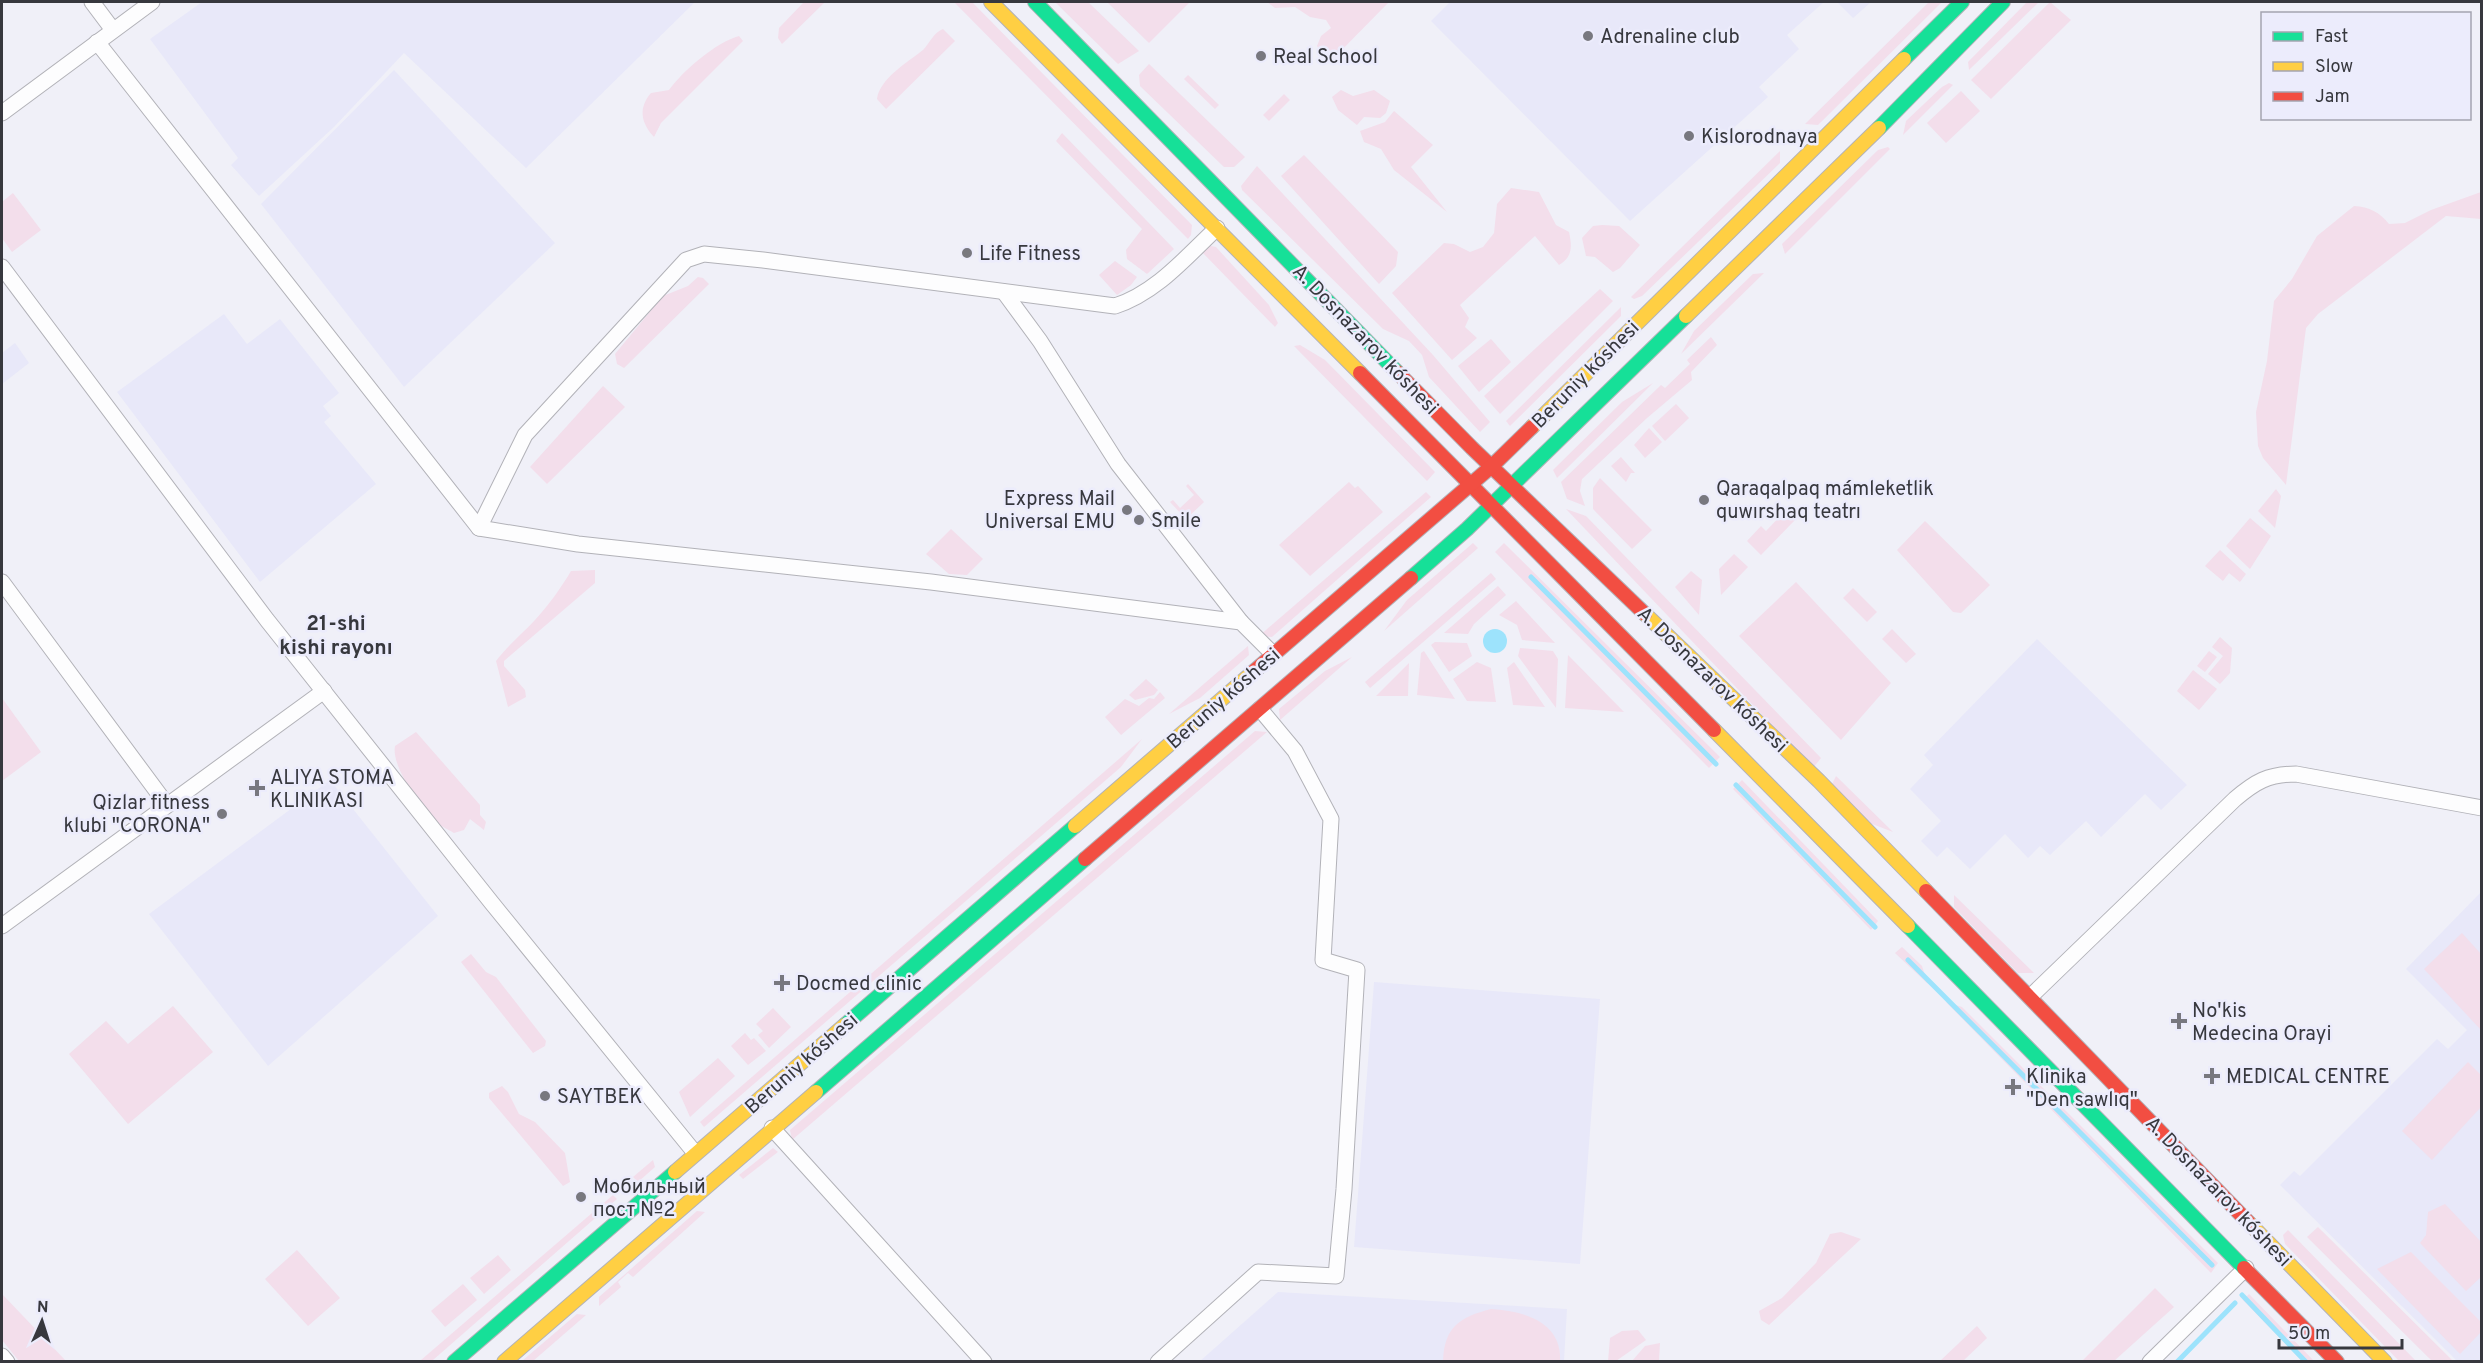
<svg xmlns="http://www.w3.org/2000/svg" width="2483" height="1363" viewBox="0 0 2483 1363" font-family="Overpass,sans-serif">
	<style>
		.built { fill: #e8e8f9 }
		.green { fill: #f3deeb }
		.water { fill: #9de3fc }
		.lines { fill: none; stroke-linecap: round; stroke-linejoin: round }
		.stream { stroke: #9de3fc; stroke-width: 5 }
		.street-casing { stroke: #b2b2b8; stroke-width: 17 }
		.fast-casing { stroke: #b2b2b8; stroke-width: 16 }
		.slow-casing { stroke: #b2b2b8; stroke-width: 16 }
		.jam-casing { stroke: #b2b2b8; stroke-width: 16 }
		.street { stroke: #fdfdfe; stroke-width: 15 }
		.fast { stroke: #16e098; stroke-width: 14 }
		.slow { stroke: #ffcf43; stroke-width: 14 }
		.jam { stroke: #f24e42; stroke-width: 14 }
		.poi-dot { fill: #78787f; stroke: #ececfc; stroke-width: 2 }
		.labels { text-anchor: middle; stroke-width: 5; stroke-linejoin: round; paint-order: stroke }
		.poi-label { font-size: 20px; fill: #37383e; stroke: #ececfc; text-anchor: start }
		.street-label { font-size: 20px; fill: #37383e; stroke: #ececfc }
		.neighbourhood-label { font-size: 21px; font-weight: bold; fill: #37383e; stroke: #ececfc }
	</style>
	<rect width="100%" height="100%" fill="#f0f0f8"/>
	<!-- built -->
	<g class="built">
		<polygon points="202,2 695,2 526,168 404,53 334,127 259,196 231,165 238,158 150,39"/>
		<polygon points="1450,2 1824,2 1787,35 1799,49 1759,87 1768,97 1630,221 1431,21"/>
		<polygon points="1837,2 1871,2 1853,18"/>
		<polygon points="394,70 555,243 404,387 261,204"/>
		<polygon points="224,314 247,344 280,319 339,393 323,406 331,416 324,422 376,484 260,582 117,392"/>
		<polygon points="15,343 29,363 2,384 2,353"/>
		<polygon points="2037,639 2187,785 2161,810 2145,794 2101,837 2086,821 2050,855 2040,846 2028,858 2005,834 1970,869 1947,847 1937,857 1921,841 1941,821 1910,789 1933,765 1924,755"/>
		<polygon points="330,780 438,916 268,1066 149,914"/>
		<polygon points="2481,892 2481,1361 2457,1361 2280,1185 2294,1171 2300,1176 2437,1039 2448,1049 2467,1030 2406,969"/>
		<polygon points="1374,982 1600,999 1580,1264 1354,1247"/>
		<polygon points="1278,1292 1567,1309 1564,1361 1199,1362"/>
	</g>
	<!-- green -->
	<g class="green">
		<polygon points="804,2 825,2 782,44 778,38 779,28"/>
		<polygon points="954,2 972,2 1192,225 1191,235 1188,239"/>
		<polygon points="1055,2 1088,2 1139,51 1118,64"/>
		<polygon points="1107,2 1190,2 1149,43"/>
		<polygon points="1267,2 1389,2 1329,63 1317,46 1321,36 1331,28 1326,20 1310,17 1295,7 1275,8"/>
		<polygon points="1929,2 1942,2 1818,125 1805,124"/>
		<polygon points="2027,2 2039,2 1969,70 1968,62"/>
		<polygon points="2050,2 2071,20 1991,99 1971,80"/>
		<path d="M943,29L955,41L886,109L877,99C880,78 908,62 923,50C930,43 933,33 943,29Z"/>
		<path d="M739,36L743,41L661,123L654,137C641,123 638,108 651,93L669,90C684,70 715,43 739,36Z"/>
		<polygon points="1149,64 1245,157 1234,167 1224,167 1140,86 1139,75"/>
		<polygon points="1188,75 1219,105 1215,109 1184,79"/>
		<polygon points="1949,83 1953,85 1903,135 1906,121 1942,87"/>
		<polygon points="1341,90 1353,96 1374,90 1390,101 1386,113 1380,118 1364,117 1357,125 1338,110 1332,97"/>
		<polygon points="1961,91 1980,111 1946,143 1927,123"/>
		<polygon points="1284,94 1290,100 1269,121 1263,115"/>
		<polygon points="1394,111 1433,145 1411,167 1447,212 1394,170 1381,149 1364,142 1360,131 1385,122"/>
		<polygon points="1062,133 1174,249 1147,274 1127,259 1126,250 1142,229 1056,141"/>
		<polygon points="1888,147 1890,149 1785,254 1782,244 1878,150"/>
		<polygon points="1780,151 1780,163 1642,296 1634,299 1631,297"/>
		<polygon points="1304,155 1398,252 1396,266 1379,284 1281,176"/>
		<polygon points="1257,166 1433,355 1490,422 1480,432 1429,377 1422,355 1409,341 1383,329 1242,190 1241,186"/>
		<path d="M1511,188L1539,192L1556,225L1569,232C1572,246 1573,257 1559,265L1535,236L1460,305L1469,318L1465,327L1477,338L1452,360L1392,293L1444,243L1454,244L1470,252L1483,247L1494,233L1497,204Z"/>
		<path d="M2481,192V219L2446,216L2318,314L2306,328L2286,485L2263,458L2258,446L2256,412L2267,361L2274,301L2292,279L2317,236L2354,206C2370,207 2379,212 2389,224L2405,223L2431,210Z"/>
		<polygon points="13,193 41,230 12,252 2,238 2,202"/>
		<polygon points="1602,225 1619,226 1640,245 1620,268 1613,272 1595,257 1586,256 1582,238 1593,226"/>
		<polygon points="1206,245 1216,247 1269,305 1278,323 1275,327 1200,250"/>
		<polygon points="1115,261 1137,277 1131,285 1117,295 1099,275"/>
		<polygon points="1764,273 1681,354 1694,331 1753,274"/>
		<polygon points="698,277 703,278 709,284 624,368 617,364 615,354 663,296 688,286"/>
		<polygon points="1600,289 1613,301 1500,414 1484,396"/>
		<polygon points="1621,307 1621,316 1510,426 1506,421"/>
		<polygon points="1711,337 1717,345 1691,372 1692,380 1647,418 1582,479 1580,491 1585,506 1567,499 1561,482 1661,385 1665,388 1690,364 1687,360"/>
		<polygon points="1491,339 1511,362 1479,392 1458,366"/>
		<polygon points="1300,345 1325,360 1435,472 1427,481 1294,346"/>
		<polygon points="1653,383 1557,478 1553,470 1622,402"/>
		<polygon points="603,386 625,407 547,484 530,467"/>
		<polygon points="1676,404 1689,418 1665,441 1652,426"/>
		<polygon points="1649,428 1662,442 1645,458 1634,445"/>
		<polygon points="1621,457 1635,473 1631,473 1626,482 1611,466"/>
		<polygon points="1600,478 1652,530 1632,549 1593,509 1593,488"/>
		<polygon points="1349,482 1355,488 1358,486 1383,512 1310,576 1279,545"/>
		<polygon points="1188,484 1204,502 1186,519 1170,502 1173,500 1180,508 1194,495 1186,486"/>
		<polygon points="2276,489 2281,496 2275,528 2258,511"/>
		<polygon points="1426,492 1431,497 1272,637 1259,636"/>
		<polygon points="1566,509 1586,516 1821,758 1813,768"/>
		<polygon points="1785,511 1795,520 1761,555 1747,541 1761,526 1766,531"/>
		<polygon points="2250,518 2271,536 2250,569 2226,546"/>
		<polygon points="1925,521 1990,585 1961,613 1953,612 1897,550"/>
		<polygon points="951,529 983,559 967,575 949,574 926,554"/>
		<polygon points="1473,543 1478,548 1384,631 1407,600"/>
		<polygon points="1504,543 1720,757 1709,768 1495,552"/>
		<polygon points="2220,550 2246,574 2240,582 2229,573 2223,581 2205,566"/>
		<polygon points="1734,554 1748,567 1721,595 1719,569"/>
		<path d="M595,570V583L504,661V666L525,690L526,697L508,707L496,661C508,645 522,634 535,620C548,606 561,588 571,571Z"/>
		<polygon points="1691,571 1702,580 1699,615 1675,587"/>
		<polygon points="1491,573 1496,579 1370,688 1365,682"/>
		<polygon points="1796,582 1891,683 1841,740 1739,636"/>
		<polygon points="1498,586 1506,595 1474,624 1468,634 1444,633"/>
		<polygon points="1853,588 1877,612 1867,622 1843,598"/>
		<polygon points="1516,601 1555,643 1522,640 1517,625 1499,615"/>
		<polygon points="1892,629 1916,654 1906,663 1882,639"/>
		<polygon points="2220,637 2232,648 2230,673 2220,684 2208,674 2223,656 2212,647"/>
		<polygon points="1435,642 1467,643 1472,656 1449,672 1431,645"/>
		<polygon points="1248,646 1249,655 1200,698 1169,714"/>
		<polygon points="1520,648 1553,651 1558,659 1556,708 1518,656"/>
		<polygon points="1424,651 1455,699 1417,695 1421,653"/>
		<polygon points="2209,651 2217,657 2205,672 2197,666"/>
		<polygon points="1568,655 1624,712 1565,708"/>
		<polygon points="1352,657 1280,720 1279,709 1325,671"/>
		<polygon points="1477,662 1491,668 1496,702 1467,701 1453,679"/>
		<polygon points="1514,662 1545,707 1513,705 1507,668"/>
		<polygon points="1409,663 1408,696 1376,696"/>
		<polygon points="2193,670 2217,689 2199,710 2177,691"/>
		<polygon points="1146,679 1158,690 1154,695 1135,700 1129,695"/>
		<polygon points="1160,692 1165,698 1121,735 1105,717 1125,699 1139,706 1149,698 1154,699"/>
		<polygon points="2,698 41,752 2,781"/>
		<polygon points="1255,731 1267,732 792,1140 790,1130"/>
		<path d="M416,732L480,805V815L486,822L484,830L470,819L464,830L454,833C448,829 439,826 434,820C420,806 391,766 395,746Z"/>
		<polygon points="1142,739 1121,767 704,1127 700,1122"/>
		<polygon points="1836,776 1893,832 1867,822 1832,784"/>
		<polygon points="1742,780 1878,921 1871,930 1733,789"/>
		<polygon points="1954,895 2034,973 2018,973 1954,907"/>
		<polygon points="2462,933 2481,954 2481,1030 2424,969"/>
		<polygon points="1902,947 1922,966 1928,984 1895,953"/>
		<polygon points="471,954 486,972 496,977 546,1041 545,1046 533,1053 461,962"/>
		<polygon points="1946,1002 1962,1007 2218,1263 2211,1273"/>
		<polygon points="173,1006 213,1052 128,1124 69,1054 106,1021 128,1044"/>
		<polygon points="773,1008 791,1027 769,1048 758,1035 763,1031 756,1024"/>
		<polygon points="745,1033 751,1040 754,1038 766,1051 748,1065 731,1046"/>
		<polygon points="718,1058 735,1076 690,1117 679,1092"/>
		<polygon points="2468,1062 2481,1075 2481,1107 2432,1160 2402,1131"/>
		<polygon points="502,1086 508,1092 519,1114 535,1122 565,1153 570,1182 563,1186 489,1098 489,1093"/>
		<polygon points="773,1148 778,1152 743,1179 739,1175"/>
		<polygon points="653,1160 655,1167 638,1182 633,1177"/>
		<polygon points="613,1195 617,1199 433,1360 421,1360"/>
		<polygon points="2445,1204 2481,1242 2481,1277 2466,1291 2420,1243 2426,1235 2428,1212"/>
		<polygon points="697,1211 705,1212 633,1277 628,1273 618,1282 621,1287 599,1306 599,1297"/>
		<polygon points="2318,1227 2453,1361 2432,1361 2307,1237"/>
		<polygon points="2288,1230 2416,1361 2399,1361 2285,1244 2283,1235"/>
		<polygon points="1841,1232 1861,1239 1769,1325 1761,1320 1759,1311 1782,1298 1816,1263 1830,1234"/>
		<polygon points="297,1250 340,1298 308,1326 265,1279"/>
		<polygon points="2411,1252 2481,1322 2481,1332 2460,1354 2377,1269"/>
		<polygon points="498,1255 511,1270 484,1294 470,1278"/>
		<polygon points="463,1284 477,1300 445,1327 431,1311"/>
		<polygon points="2155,1288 2174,1307 2114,1361 2082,1361"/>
		<polygon points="2,1294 66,1361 19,1361 2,1340"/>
		<polygon points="2249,1294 2314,1361 2302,1361 2243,1300"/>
		<path d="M1491,1309C1524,1311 1562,1322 1560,1361H1443C1444,1327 1460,1317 1491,1309Z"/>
		<polygon points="577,1314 586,1315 533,1361 522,1361"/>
		<polygon points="1977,1326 1987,1338 1963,1361 1940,1361"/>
		<polygon points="1638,1330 1646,1340 1616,1361 1608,1361 1610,1338 1622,1331"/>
		<polygon points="1660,1343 1659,1361 1632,1361 1645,1346"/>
	</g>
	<!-- water -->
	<circle class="water" cx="1495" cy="641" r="12"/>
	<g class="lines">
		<!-- stream -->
		<g class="stream">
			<polyline points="1531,577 1716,764"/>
			<polyline points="1736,785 1875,927"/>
			<polyline points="1908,960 2212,1265"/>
			<polyline points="2242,1295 2306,1362"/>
			<polyline points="2177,1362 2235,1303"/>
		</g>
		<defs>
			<g id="street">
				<polyline points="92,2 113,30"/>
				<polyline points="97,42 479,528 578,544 931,582 1241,622 1273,654"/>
				<polyline points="2,113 152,2"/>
				<polyline points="2,267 267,620 491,902 695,1153"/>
				<polyline points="1004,292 1040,341 1118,464 1241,622"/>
				<path d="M479,528L525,435L686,260L704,254L763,260L1115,306C1156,293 1186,257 1217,228"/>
				<polyline points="2,582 167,805"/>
				<polyline points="2,926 324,691"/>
				<path d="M2031,996L2235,799C2255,782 2268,774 2296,774L2482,808"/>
				<polyline points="772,1128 984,1362"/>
				<polyline points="2,1356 7,1362"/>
				<polyline points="1158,1362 1258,1272 1336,1276 1344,1189 1357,970 1323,960 1331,819 1295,751 1260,709"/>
				<polyline points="2150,1362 2246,1268"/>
			</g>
			<g id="fast">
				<polyline points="1035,2 1397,372"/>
				<polyline points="1904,59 1962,2"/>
				<polyline points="1879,128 2003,2"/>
				<polyline points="1411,578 1467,529 1686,316"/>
				<polyline points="1908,926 2244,1268"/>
				<polyline points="845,1025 1075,826"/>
				<polyline points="816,1092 1085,859"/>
				<polyline points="454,1362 675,1172"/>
			</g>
			<g id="slow">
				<polyline points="991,2 1360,373"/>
				<polyline points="1686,316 1879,128"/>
				<polyline points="1532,427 1904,59"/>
				<polyline points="1645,614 1819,781 1926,891"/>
				<polyline points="1714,730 1908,926"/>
				<polyline points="1075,826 1252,673"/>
				<polyline points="675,1172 845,1025"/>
				<polyline points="2249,1223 2385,1362"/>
				<polyline points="504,1362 816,1092"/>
			</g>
			<g id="jam">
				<polyline points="1397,372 1472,448 1645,614"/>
				<polyline points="1360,373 1714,730"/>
				<polyline points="1252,673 1492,466 1532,427"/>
				<polyline points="1085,859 1411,578"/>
				<polyline points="1926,891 2249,1223"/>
				<polyline points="2244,1268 2337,1362"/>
			</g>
		</defs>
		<!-- street casing -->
		<use href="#street" class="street-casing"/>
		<!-- fast casing -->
		<use href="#fast" class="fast-casing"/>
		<!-- slow casing -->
		<use href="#slow" class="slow-casing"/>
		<!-- jam casing -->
		<use href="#jam" class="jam-casing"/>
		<!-- street -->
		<use href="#street" class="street"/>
		<!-- fast -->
		<use href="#fast" class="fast"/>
		<!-- slow -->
		<use href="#slow" class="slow"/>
		<!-- jam -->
		<use href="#jam" class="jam"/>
	</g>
	<!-- markers -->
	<g class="poi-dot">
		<circle cx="1588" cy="36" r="6"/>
		<circle cx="1261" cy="56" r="6"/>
		<circle cx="1689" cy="136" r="6"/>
		<circle cx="967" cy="253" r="6"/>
		<circle cx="1704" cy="500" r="6"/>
		<circle cx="1127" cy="510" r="6"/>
		<circle cx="1139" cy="520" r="6"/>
		<path d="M254 779h6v6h6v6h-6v6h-6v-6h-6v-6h6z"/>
		<circle cx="222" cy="814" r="6"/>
		<path d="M779 974h6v6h6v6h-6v6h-6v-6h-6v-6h6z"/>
		<path d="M2176 1012h6v6h6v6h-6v6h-6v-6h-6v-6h6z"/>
		<path d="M2209 1067h6v6h6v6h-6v6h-6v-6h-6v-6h6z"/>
		<path d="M2010 1078h6v6h6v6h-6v6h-6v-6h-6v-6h6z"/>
		<circle cx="545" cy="1096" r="6"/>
		<circle cx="581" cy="1197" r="6"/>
	</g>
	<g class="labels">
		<!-- poi labels -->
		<g class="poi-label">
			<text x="1600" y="43">Adrenaline club</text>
			<text x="1273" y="63">Real School</text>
			<text x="1701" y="143">Kislorodnaya</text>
			<text x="979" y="260">Life Fitness</text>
			<text x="1716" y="495">Qaraqalpaq mámleketlik<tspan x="1716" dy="23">quwırshaq teatrı</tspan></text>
			<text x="1115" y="505" text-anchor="end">Express Mail<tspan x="1115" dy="23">Universal EMU</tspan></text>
			<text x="1151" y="527">Smile</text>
			<text x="270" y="784">ALIYA STOMA<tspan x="270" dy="23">KLINIKASI</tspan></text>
			<text x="210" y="809" text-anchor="end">Qizlar fitness<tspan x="210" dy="23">klubi "CORONA"</tspan></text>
			<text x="796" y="990">Docmed clinic</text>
			<text x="2192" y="1017">No'kis<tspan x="2192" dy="23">Medecina Orayi</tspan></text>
			<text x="2026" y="1083">Klinika<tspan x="2026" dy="23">"Den sawlıq"</tspan></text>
			<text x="2226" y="1083">MEDICAL CENTRE</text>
			<text x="557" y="1103">SAYTBEK</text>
			<text x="593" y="1193">Мобильный<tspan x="593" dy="23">пост №2</tspan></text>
		</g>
		<!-- street labels -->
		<g class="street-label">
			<text transform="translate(1366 339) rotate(46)" y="7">A. Dosnazarov kóshesi</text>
			<text transform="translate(1585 374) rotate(-45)" y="7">Beruniy kóshesi</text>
			<text transform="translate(1713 679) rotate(44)" y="7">A. Dosnazarov kóshesi</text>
			<text transform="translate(1223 698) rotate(-41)" y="7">Beruniy kóshesi</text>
			<text transform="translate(801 1063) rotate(-41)" y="7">Beruniy kóshesi</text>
			<text transform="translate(2219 1191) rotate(46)" y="7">A. Dosnazarov kóshesi</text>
		</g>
		<!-- neighbourhood labels -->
		<g class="neighbourhood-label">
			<text x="336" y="630">21-shi<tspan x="336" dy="24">kishi rayonı</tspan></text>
		</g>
	</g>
	<!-- border -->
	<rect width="2483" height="1363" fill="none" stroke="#37383e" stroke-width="6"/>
	<!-- legend -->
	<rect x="2261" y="12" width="210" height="108" fill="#ececfc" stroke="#a4a4b0" stroke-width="1.5"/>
	<rect x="2273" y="32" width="30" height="9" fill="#16e098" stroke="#a4a4b0" stroke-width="1.5"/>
	<text x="2315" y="42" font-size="18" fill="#37383e">Fast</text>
	<rect x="2273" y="62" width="30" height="9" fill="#ffcf43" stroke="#a4a4b0" stroke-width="1.5"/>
	<text x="2315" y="72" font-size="18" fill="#37383e">Slow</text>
	<rect x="2273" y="92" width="30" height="9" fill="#f24e42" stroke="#a4a4b0" stroke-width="1.5"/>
	<text x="2315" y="102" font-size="18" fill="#37383e">Jam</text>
	<!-- north arrow -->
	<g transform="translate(42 1321) rotate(3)" stroke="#ececfc" stroke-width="4.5" paint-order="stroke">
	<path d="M0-4.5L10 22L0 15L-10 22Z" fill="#37383e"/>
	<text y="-9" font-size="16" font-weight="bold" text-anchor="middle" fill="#37383e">N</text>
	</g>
	<!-- scale -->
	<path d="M2279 1339v9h123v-9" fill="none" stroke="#37383e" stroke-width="3"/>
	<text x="2288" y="1339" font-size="18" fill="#37383e" stroke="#ececfc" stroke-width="4.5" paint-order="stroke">50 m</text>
</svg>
